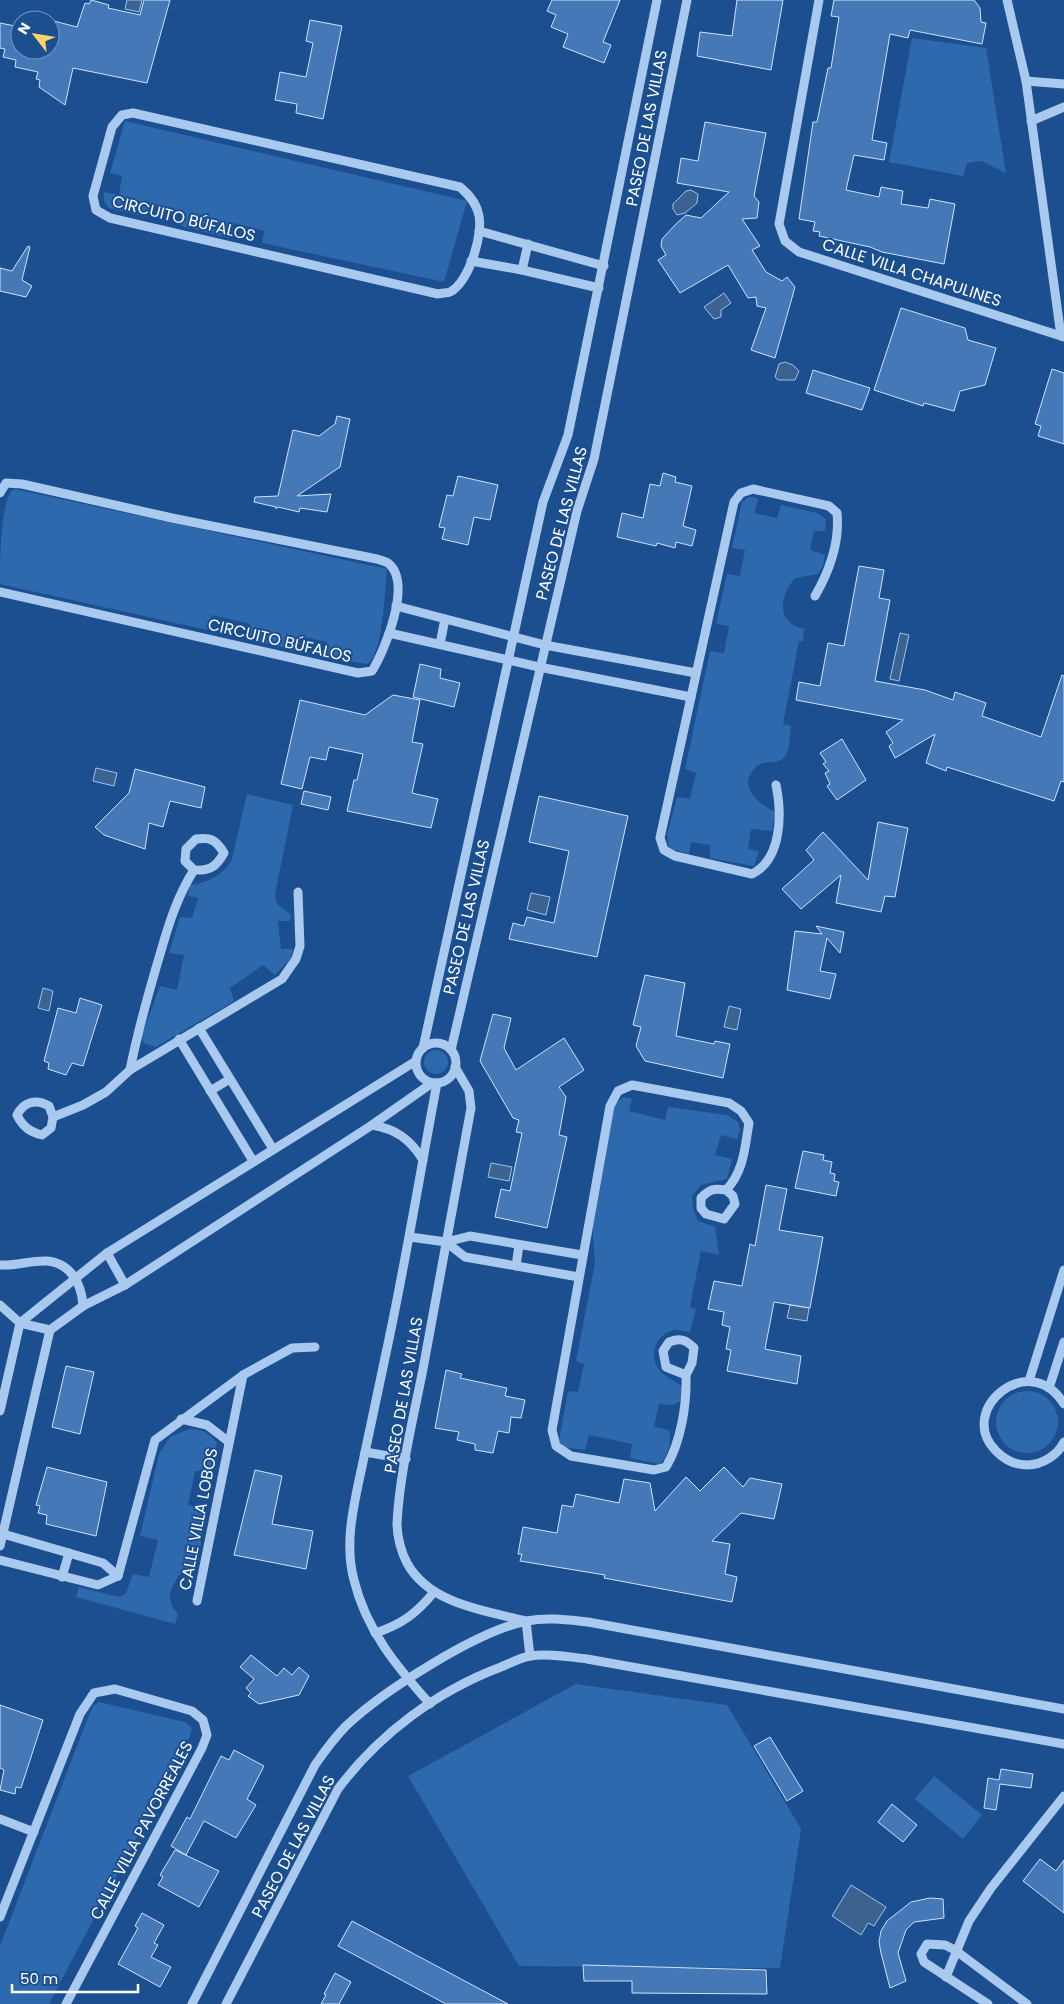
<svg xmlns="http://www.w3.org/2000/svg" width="1064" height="2004" viewBox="0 0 1064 2004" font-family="Poppins,sans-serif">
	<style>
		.green { fill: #2e69ad }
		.water { fill: #3c6290; stroke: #9cc4f0 }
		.building { fill: #4478b7; stroke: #cfe3fa }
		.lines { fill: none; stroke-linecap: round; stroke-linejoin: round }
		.minor { stroke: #a9c9ee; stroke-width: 9 }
		.labels { text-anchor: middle; stroke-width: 4; stroke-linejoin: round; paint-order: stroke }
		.street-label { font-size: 16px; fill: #fff; stroke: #1b4f8f }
	</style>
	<rect width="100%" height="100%" fill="#1b4f8f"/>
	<!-- green -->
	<g class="green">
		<polygon points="912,38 986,48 1006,173 981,161 967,163 963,176 889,162"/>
		<polygon points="125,121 467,201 444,282 262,243 264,231 234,223 229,238 181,226 183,212 151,204 147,217 109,208 104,201 104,192 119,195 122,176 110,173"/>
		<path d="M14,489L387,569C385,587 383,658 367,664L323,657L327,642L301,636L298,651L247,639L250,624L212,615L207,630L0,584C0,565 0,496 14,489Z"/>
		<path d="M749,497H755L758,500L754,513L777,518L781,505L817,513L826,519L825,531H814L810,550L825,555L823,566L818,574L795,578C780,595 775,623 804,629L803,641H799L783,724L791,726C790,734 790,746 787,753C781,767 765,758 756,767C736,786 759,804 775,812L772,831L751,829L748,849L759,851L754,866L710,858V845L691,842L689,854L669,848L667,835L677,797L690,799L696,773L685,769L710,651L724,653L729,626L716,624L727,574L740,576L745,550L732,548L742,502Z"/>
		<path d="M247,794L293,805L275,894L277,904L291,915L290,921H278L281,949H293L291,958L275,975L263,965L230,988L234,1001L156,1047L145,1044L141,1038L160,986L177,990L184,955L169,953L180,917L192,918L198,898L188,896L190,885C205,884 222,875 231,862Z"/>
		<circle cx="436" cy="1062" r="12"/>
		<path d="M624,1097L632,1099L629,1111L665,1120L668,1107L727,1115L738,1122L740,1129L737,1139L721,1135L715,1155L732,1159L727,1179L701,1185L692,1196L693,1208L698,1221L715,1227L719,1255L701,1251L690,1307L696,1309L690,1332C685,1332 679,1330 675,1330C655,1333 648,1357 660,1371C666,1377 676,1381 683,1388L682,1400L673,1405L659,1404L654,1427L669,1430C672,1440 668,1457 660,1464L630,1458L632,1444L589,1435L585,1450L563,1447L559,1441L568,1391L578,1392L584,1364L576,1361L595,1263L592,1223L614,1109L616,1103Z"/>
		<circle cx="1027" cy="1422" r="31"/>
		<path d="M189,1429C202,1429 209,1433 217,1443L212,1471H195L188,1505L204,1508C201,1529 203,1555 192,1572L179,1575C170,1590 165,1600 178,1614L175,1624L76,1597L79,1587L119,1597L126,1593L133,1574L149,1577L158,1540L140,1536L159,1454L170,1437Z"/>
		<polygon points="576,1684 727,1705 801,1829 780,1968 519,1966 408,1776"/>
		<polygon points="99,1702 185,1722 192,1728 190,1736 49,2004 0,2004 0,1946 89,1715 93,1706"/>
		<polygon points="934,1776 982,1815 963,1839 915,1799"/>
	</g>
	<!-- water -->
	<g class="water">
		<polygon points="127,0 142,0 139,12 125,9"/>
		<polygon points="691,190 698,194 697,203 685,213 677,215 673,209 673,204 686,191"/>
		<polygon points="724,293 731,303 721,310 721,317 714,319 704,307"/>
		<polygon points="785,362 793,365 799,371 795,380 778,380 775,377 779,364"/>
		<polygon points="900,633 909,635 899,681 890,679"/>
		<polygon points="96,768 117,773 114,786 93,781"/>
		<polygon points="531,893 550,897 546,915 527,910"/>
		<polygon points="43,988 53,991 49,1011 38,1008"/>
		<polygon points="729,1006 741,1009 737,1030 724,1027"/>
		<polygon points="491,1163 512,1167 509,1181 488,1177"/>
		<polygon points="790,1305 809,1308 807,1321 787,1318"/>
		<polygon points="851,1885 886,1907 874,1926 868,1923 861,1935 832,1916"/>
	</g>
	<!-- building -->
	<g class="building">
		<polygon points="91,0 109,5 108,8 140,15 144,0 170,0 147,83 73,68 65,105 39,87 40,80 36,79 38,72 15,67 16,60 3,57 5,49 0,48 0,23 20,27 20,50 50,50 50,20 77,27 85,3 89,4"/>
		<polygon points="552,0 620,0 603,42 611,45 604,63 563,47 568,34 551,27 556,15 547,11"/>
		<polygon points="737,0 783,0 771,70 697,56 700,32 732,36"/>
		<polygon points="834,0 974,0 980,8 981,22 986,23 982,44 910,30 908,38 890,34 872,140 887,143 884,160 854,155 846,190 879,197 881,187 903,191 901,204 928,208 930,199 955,204 944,264 882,252 870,247 819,236 820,232 813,231 815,222 799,219 813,122 817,122 828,68 831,68 839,17 831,16"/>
		<polygon points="310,20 342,26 323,119 296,113 297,104 275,100 280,72 306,77 313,43 306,41"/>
		<polygon points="705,122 766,133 754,196 759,202 757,218 742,219 760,246 752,250 766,272 782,281 787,277 795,287 775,358 751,350 766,308 757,306 756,297 748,298 728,265 680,293 658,260 666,255 661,246 662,239 676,224 686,215 701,218 729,192 677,183 681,158 698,161"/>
		<polygon points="28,246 30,247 22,280 32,286 26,297 0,291 0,268 12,271"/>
		<polygon points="901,308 965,328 968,340 996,348 985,385 960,391 954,411 924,403 923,406 874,390"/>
		<polygon points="1052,369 1064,373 1064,444 1038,436 1041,426 1035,424"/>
		<polygon points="813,370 870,388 862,410 806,393"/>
		<polygon points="337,416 350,419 340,467 297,496 331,494 327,512 300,508 299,512 278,507 276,509 276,507 254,502 255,497 278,496 293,430 319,436 335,424"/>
		<polygon points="663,473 676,477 675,482 692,486 683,526 696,530 692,546 676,542 675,548 657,543 656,546 617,537 622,513 643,518 650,484 660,486"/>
		<polygon points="458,476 498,485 490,520 474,517 468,545 442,539 445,528 439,527 447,495 453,496"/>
		<polygon points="859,566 884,570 879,598 890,600 875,681 925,690 953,700 955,692 986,703 982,716 1041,737 1062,675 1064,676 1064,782 1061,781 1054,801 947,767 946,771 926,763 935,734 895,758 889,746 893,743 886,732 903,720 796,700 799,682 820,686 828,643 844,646"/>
		<polygon points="420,664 441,669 440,678 460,683 454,707 413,697"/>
		<polygon points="393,695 420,700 412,742 423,744 412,793 438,799 431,828 347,811 354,780 357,780 363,754 329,747 326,760 310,757 302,789 281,784 300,700 365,715"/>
		<polygon points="842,739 866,780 837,800 827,786 830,784 825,773 829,771 823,764 826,762 820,753"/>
		<polygon points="135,769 205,787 201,808 170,801 163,827 149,823 145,849 104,835 95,827 129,793"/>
		<polygon points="304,791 331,797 328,810 301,804"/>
		<polygon points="539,796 628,816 597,957 509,939 513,923 524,926 527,917 554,923 569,851 529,842"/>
		<polygon points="878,822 908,828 895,897 885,896 881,912 836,903 841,875 801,909 782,889 814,860 806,850 823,832 868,880"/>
		<polygon points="816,926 844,932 840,953 827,938 820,971 836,974 830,999 787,990 795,931 822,934"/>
		<polygon points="645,975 685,983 676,1036 714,1044 715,1041 730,1044 723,1078 645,1061 636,1046 641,1027 633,1025"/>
		<polygon points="80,998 102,1005 83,1066 72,1063 66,1075 48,1069 49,1063 44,1061 58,1008 76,1013"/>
		<polygon points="493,1014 511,1018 504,1048 516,1070 564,1038 584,1070 559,1087 566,1097 559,1135 567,1137 547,1228 495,1217 501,1189 510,1191 522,1133 516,1132 519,1120 513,1118 480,1061"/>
		<polygon points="803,1151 824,1155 823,1160 832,1162 830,1173 835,1174 834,1181 839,1182 836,1196 795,1188"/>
		<polygon points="766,1185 787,1189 779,1230 823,1237 810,1308 774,1302 765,1349 801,1356 797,1384 727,1371 731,1350 726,1349 730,1327 722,1325 724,1312 708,1309 714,1281 742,1286 750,1244 755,1246"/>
		<polygon points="66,1366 94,1372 80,1434 52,1427"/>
		<polygon points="446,1370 462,1374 460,1378 507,1388 505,1396 525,1400 521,1418 511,1417 509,1433 498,1431 493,1453 475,1450 475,1444 457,1440 459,1432 435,1428"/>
		<polygon points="47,1467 107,1482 96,1536 46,1524 47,1515 38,1513 40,1506 36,1505"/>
		<polygon points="724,1467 743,1487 750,1478 782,1484 774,1519 741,1513 712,1541 730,1544 725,1574 737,1577 732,1602 604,1578 605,1575 520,1561 522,1554 518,1554 523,1527 557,1533 562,1505 573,1507 576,1494 619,1503 624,1479 650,1483 655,1511 686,1477 700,1491"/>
		<polygon points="255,1470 282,1476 272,1524 313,1531 306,1569 234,1555"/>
		<polygon points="251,1655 277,1676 284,1668 292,1675 299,1667 309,1676 299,1695 259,1704 248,1696 251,1693 246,1688 254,1679 240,1667"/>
		<polygon points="0,1705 43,1720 21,1788 16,1787 15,1794 0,1790 4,1770 0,1768"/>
		<polygon points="770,1737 803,1791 787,1801 754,1746"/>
		<polygon points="234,1750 264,1766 247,1799 256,1805 236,1838 204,1821 186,1855 171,1846 187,1817 190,1819 221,1756 229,1760"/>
		<polygon points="1001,1769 1033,1774 1031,1788 1000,1784 996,1810 984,1808 988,1778 999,1780"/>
		<polygon points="892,1804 917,1825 903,1842 878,1822"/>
		<polygon points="175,1850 219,1871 199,1907 158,1885 163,1877 160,1875"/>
		<polygon points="1040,1859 1056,1871 1064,1860 1064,1913 1023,1881"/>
		<polygon points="930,1898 943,1899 944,1918 914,1922 906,1930 898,1953 906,1981 890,1988 881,1953 879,1942 881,1931 887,1921 911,1902"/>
		<polygon points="142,1913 164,1925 154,1943 158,1945 151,1957 171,1967 160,1987 118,1964 138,1928 135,1926"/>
		<polygon points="352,1921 508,2004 446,2004 338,1946"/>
		<polygon points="583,1965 766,1970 767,1994 632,1993 632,1981 584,1981"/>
		<polygon points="335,1973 351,1982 339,2004 321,2004 326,1995 324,1994"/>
	</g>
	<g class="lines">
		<!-- minor -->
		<g class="minor">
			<polyline points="819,0 779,224 785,241 799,252 1064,337"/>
			<polyline points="1007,0 1026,81 1061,336"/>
			<polyline points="1026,81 1064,84"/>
			<path d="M133,113L460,187C468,194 475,201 478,212C485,231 469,283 450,292C447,293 442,293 438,294L110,218L96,210L93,196L112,127L122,115Z"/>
			<polyline points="1031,121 1064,107"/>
			<polyline points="479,231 604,266"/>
			<polyline points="471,261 522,270 599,288"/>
			<polyline points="522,270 528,244"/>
			<path d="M0,493L6,483L22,484L172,518L377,559C380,560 385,561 388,563C413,582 385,650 372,671L358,673L0,592"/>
			<polyline points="396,606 545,645 696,673"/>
			<polyline points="389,633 539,667 691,697"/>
			<polyline points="440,644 445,619"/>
			<path d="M776,785C782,814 782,859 752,874L675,856L664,850L660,838L734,502L741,493L753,489L829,506L837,513C840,543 830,570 815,596"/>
			<polyline points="199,1028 273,1149"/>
			<polyline points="179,1039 253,1161"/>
			<circle cx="436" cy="1063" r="20"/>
			<polyline points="423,1048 543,502 568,435 657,0"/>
			<polyline points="451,1050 577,511 594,459 687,0"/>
			<path d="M455,1067L469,1091L471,1108C455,1195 439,1282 423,1369C413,1420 400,1471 397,1523C397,1536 401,1552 407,1563C429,1604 486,1611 526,1621L530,1656"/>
			<path d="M130,1070C138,1030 149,991 161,951C169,923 178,895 194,870C210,871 216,867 224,853C216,840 211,837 196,839L186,849L185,861L194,870"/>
			<polyline points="210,1091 230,1079"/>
			<path d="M53,1117L51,1128L42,1135C30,1132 23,1127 17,1115C24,1101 36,1099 49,1106L53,1117L83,1105L106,1092L130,1070L282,979L296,959L300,946L298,892"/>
			<path d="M372,1125C396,1129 410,1139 423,1160"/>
			<polyline points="410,1237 446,1242 470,1236 582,1255"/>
			<polyline points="446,1242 465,1257 579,1277"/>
			<polyline points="107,1253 125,1285"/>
			<path d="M0,1265C16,1266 32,1260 47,1261C71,1263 82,1285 83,1306"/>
			<polyline points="516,1266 519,1245"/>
			<polyline points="0,1305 20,1323 50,1330"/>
			<polyline points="50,1330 83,1306 125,1285 372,1125 432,1083"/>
			<path d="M686,1375L692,1363L694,1348C685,1339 680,1338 669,1342L663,1351L666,1367L686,1375C687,1404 681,1442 666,1467L654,1470L571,1456L556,1446L552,1430L610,1106L618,1091L632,1085L729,1103L741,1111L749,1123C745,1146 744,1172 726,1190C714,1188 710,1189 701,1198V1208L706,1214L724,1219L735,1204L733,1196L726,1190"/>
			<polyline points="1029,1381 1064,1270"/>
			<polyline points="1049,1388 1064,1342"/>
			<path d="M1064,1404C1030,1348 955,1410 996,1451C1005,1460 1015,1465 1027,1465C1042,1465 1058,1455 1064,1442"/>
			<polyline points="0,1411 20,1323 107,1253 416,1061"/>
			<polyline points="181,1419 207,1425 229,1442"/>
			<polyline points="365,1452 406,1459"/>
			<polyline points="0,1533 103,1563 118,1576"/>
			<polyline points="0,1546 50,1330"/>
			<polyline points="0,1560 98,1585 118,1576"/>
			<polyline points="118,1576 155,1440 243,1375 292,1348 315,1347"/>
			<polyline points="62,1577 69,1553"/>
			<polyline points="197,1601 243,1375"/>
			<path d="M375,1633C401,1625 417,1613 434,1592"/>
			<path d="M430,1704C397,1667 366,1630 354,1580C343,1540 356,1497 364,1457C372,1418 381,1378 389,1339C407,1254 421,1168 437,1083"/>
			<polyline points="0,1819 34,1832"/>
			<polyline points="0,1917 80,1714 94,1693 115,1689 192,1711 203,1720 207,1735 202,1748 66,2004"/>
			<polyline points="946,1977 969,1921 991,1888 1064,1796"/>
			<path d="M192,2004L315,1765C324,1752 334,1738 346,1726C383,1691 477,1631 527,1621C547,1617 568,1620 588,1622L1064,1709"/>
			<path d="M226,2004L338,1789C379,1734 437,1691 501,1667C510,1663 520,1658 530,1656C548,1653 569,1657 587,1659L1064,1744"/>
			<polyline points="988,2004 924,1962 921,1954 927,1944 945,1945 955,1950 1027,2004"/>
		</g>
	</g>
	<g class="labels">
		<!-- street labels -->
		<g class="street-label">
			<text transform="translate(646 128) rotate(-79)" y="6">PASEO DE LAS VILLAS</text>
			<text transform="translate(184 218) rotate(14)" y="6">CIRCUITO BÚFALOS</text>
			<text transform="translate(912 272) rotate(18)" y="6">CALLE VILLA CHAPULINES</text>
			<text transform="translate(561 523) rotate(-75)" y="6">PASEO DE LAS VILLAS</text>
			<text transform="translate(280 640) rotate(13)" y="6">CIRCUITO BÚFALOS</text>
			<text transform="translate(466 917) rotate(-77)" y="6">PASEO DE LAS VILLAS</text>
			<text transform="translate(403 1395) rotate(-80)" y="6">PASEO DE LAS VILLAS</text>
			<text transform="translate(198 1519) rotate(-79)" y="6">CALLE VILLA LOBOS</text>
			<text transform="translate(141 1830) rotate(-62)" y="6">CALLE VILLA PAVORREALES</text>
			<text transform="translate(293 1846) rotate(-62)" y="6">PASEO DE LAS VILLAS</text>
		</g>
	</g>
	<!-- north arrow -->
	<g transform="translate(35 35) rotate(301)"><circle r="24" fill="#1b4f8f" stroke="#7695bc"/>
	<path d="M0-4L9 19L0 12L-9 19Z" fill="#ffd166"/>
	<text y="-8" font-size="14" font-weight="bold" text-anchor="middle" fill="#ffffff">N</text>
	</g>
	<!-- scale -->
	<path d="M12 1984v8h126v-8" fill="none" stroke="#ffffff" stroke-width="2.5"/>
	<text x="20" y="1984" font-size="15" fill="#ffffff" stroke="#1b4f8f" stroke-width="4" paint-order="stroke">50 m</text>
</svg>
